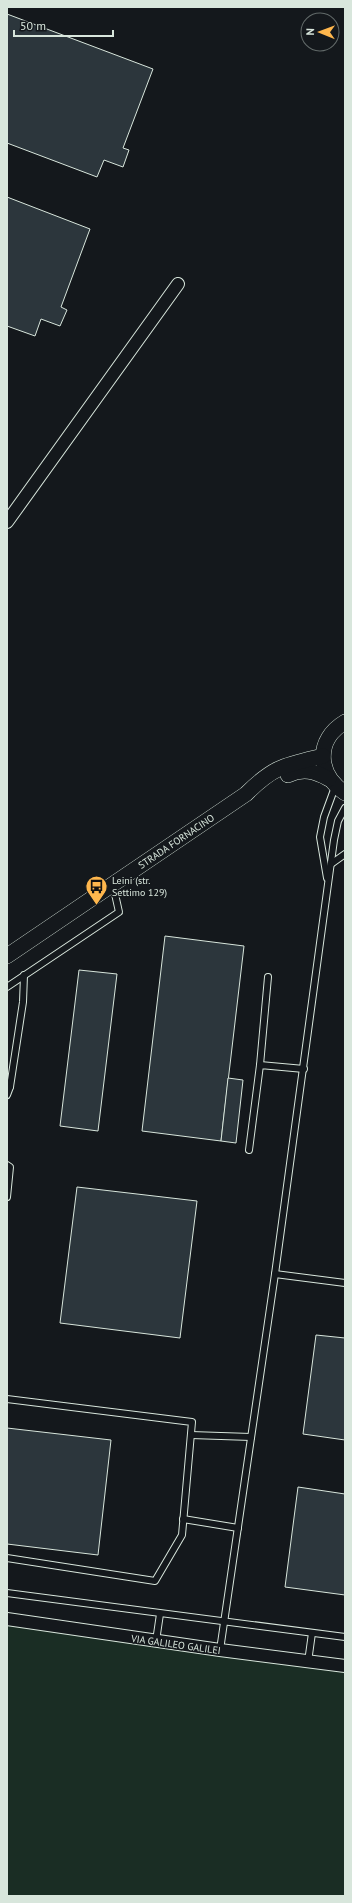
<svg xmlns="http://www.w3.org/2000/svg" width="352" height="1903" viewBox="0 0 352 1903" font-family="'PT Sans',sans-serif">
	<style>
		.green { fill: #1a2d24; stroke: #939e99 }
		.building { fill: #2c363c; stroke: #d8e6dc }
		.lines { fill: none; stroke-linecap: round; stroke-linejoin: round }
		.service-casing { stroke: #d8e6dc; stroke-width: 8 }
		.minor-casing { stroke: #d8e6dc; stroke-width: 14 }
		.tertiary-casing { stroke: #d8e6dc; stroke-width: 16 }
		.service { stroke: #14181c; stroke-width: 6 }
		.minor { stroke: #14181c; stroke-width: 12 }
		.tertiary { stroke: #14181c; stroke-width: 15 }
		.labels { text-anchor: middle; stroke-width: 3; stroke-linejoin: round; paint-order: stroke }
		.street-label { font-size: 10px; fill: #d8e6dc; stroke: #14181c }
		.poi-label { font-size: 10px; fill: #d8e6dc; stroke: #14181c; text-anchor: start }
	</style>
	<rect width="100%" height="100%" fill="#14181c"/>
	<!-- green -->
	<polygon class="green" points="7,1622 345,1666 345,1896 7,1896"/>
	<!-- building -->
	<g class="building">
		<polygon points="7,14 153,69 123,148 129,150 123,167 104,160 97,177 7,143"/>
		<polygon points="7,197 90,229 61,307 67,310 60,326 41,319 35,336 7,326"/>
		<polygon points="165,936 244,946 221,1141 142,1131"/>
		<polygon points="79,970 117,974 98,1131 60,1126"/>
		<polygon points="228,1078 243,1080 236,1143 221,1141"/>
		<polygon points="77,1187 197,1201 180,1338 60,1323"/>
		<polygon points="316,1335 345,1338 345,1440 303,1434"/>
		<polygon points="7,1428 111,1440 98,1555 7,1544"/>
		<polygon points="298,1487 345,1494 345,1595 285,1587"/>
	</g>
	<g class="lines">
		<defs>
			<g id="service">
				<polyline points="331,864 345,854"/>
				<polyline points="327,878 320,837 324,817 335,787"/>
				<polyline points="7,987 119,912 113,885"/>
				<polyline points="260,1065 268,977"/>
				<polyline points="7,1086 10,1087 23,1002 24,975"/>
				<polyline points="7,1095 10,1087"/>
				<polyline points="249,1150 260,1065 304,1069"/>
				<polyline points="7,1165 10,1167 7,1197"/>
				<polyline points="275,1274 345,1283"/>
				<polyline points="7,1399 192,1422 182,1535 155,1581 7,1558"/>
				<polyline points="191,1435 251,1437"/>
				<polyline points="183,1519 238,1528"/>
				<polyline points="7,1593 345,1637"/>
				<polyline points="156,1641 160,1614"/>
				<polyline points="220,1650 275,1274 334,840 338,821 345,808"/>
				<polyline points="308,1662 312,1633"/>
			</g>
			<g id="minor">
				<polyline points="7,522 178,284"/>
				<polyline points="7,1619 220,1650 345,1666"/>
			</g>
			<g id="tertiary">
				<path d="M345,722C315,740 317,774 345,793"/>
				<path d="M288,775C303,768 315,771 329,779"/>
				<path d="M7,956L246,794C274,766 285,765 323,756"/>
			</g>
		</defs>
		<!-- service casing -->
		<use href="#service" class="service-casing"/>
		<!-- minor casing -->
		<use href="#minor" class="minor-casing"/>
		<!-- tertiary casing -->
		<use href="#tertiary" class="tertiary-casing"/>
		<!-- service -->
		<use href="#service" class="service"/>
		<!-- minor -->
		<use href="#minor" class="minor"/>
		<!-- tertiary -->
		<use href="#tertiary" class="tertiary"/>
	</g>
	<!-- icons -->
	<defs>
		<symbol id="bus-pin" viewBox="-11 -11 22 30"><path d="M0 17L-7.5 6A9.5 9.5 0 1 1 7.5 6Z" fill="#ffb74d" stroke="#14181c"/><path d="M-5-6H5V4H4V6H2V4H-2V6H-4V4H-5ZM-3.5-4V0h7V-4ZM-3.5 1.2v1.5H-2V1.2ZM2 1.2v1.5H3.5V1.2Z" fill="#111"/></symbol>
	</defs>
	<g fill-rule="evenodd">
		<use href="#bus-pin" x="84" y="874" width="25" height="34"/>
	</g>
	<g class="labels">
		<!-- street labels -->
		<g class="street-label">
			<text transform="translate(176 841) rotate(-34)" y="4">STRADA FORNACINO</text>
			<text transform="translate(176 1644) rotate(8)" y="4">VIA GALILEO GALILEI</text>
		</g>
		<!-- poi labels -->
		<g class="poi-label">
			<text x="112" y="884">Leini (str.<tspan x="112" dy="12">Settimo 129)</tspan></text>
		</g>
	</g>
	<!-- border -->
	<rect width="352" height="1903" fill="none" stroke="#d8e6dc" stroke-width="16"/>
	<!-- north arrow -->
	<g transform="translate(320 32) rotate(271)"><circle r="19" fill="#14181c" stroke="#626a69"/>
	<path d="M0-3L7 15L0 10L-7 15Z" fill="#ffb74d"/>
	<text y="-6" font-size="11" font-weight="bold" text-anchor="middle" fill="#d8e6dc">N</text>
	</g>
	<!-- scale -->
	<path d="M14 30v6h99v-6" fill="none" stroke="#d8e6dc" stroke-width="2"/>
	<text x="20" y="30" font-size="12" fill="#d8e6dc" stroke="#14181c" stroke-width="3" paint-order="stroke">50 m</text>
</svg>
